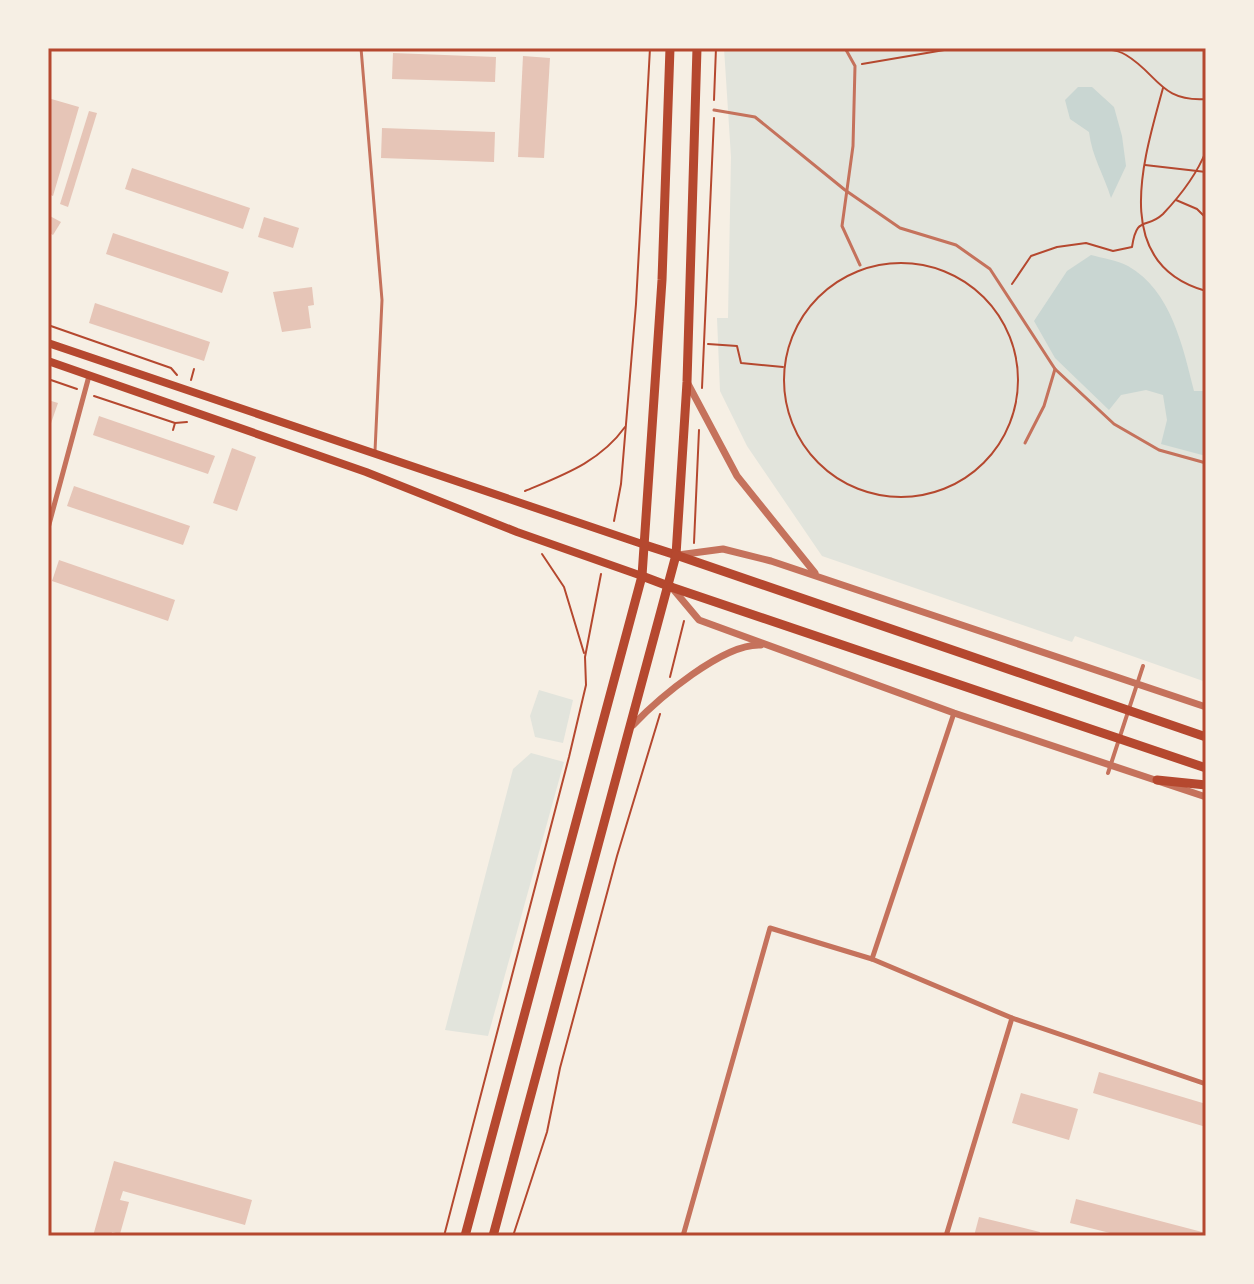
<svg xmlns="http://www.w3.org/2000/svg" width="1254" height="1284" viewBox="0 0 1254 1284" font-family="'Public Sans',sans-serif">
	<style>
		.green { fill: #e2e4dc }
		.water { fill: #c9d6d2 }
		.building { fill: #e6c5b7 }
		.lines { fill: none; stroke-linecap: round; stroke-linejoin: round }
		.path { stroke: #b5482f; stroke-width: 2 }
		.service { stroke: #c5725c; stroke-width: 3 }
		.pedestrian { stroke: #c5725c; stroke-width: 4 }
		.minor { stroke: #c5725c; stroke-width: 5 }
		.tertiary { stroke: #c5725c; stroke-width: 7 }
		.secondary { stroke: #b5482f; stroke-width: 8 }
		.primary { stroke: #b5482f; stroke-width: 9 }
		.trunk { stroke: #b5482f; stroke-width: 9 }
		.neatline { fill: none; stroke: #b5482f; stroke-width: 3 }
	</style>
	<rect width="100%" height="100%" fill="#f6efe4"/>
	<!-- green -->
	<g class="green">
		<polygon points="724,48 1206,48 1206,682 1075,636 1072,642 822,556 747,446 720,391 717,318 728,318 731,157"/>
		<polygon points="539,690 573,700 563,743 535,737 530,716"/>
		<polygon points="531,753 564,762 488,1036 445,1030 513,769"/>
	</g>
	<!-- water -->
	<g class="water">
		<path d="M1078,87H1092L1114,107L1122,136L1126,166L1111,198C1104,175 1092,157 1089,132L1070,119L1065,100Z"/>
		<path d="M1091,255C1102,258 1117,260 1128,266C1171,290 1183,347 1194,391H1206V456L1161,444L1167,420L1163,395L1146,390L1121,395L1109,410L1055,358L1034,321L1067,271Z"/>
	</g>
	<!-- building -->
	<g class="building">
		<polygon points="393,53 496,57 495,82 392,79"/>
		<polygon points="523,56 550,58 544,158 518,157"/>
		<polygon points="48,98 79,107 53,196 48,194"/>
		<polygon points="89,111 97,113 68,207 60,204"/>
		<polygon points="382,128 495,132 494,162 381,158"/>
		<polygon points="132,168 250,208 243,229 125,189"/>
		<polygon points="48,215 61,222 53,235 48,232"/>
		<polygon points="264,217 299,228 293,248 258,237"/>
		<polygon points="113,233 229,272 222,293 106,254"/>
		<polygon points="312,287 314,305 308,306 311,328 282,332 273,292"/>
		<polygon points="95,303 210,342 204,361 89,323"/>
		<polygon points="48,400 58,403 48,432"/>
		<polygon points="99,416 215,456 208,474 93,435"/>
		<polygon points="232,448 256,457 237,511 213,503"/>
		<polygon points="74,486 190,526 183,545 67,506"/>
		<polygon points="59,560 175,600 168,621 52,581"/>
		<polygon points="1099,1072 1206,1104 1206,1127 1093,1093"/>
		<polygon points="1021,1093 1078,1109 1069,1140 1012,1123"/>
		<polygon points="114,1161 252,1200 245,1225 123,1191 120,1200 129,1202 120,1234 112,1232 111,1236 93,1236"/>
		<polygon points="1076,1199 1206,1233 1206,1236 1122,1236 1070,1223"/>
		<polygon points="979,1217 1040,1232 1039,1236 974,1236"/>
	</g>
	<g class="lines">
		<!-- path -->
		<g class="path">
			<path d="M1064,48C1084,53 1108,44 1126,55C1158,74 1160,102 1206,99"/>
			<polyline points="862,64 956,48"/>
			<path d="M1163,88C1144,158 1109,264 1206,291"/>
			<polyline points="714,100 716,48"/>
			<polyline points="1145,165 1206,172"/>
			<polyline points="1176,200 1197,209 1206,218"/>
			<circle cx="901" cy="380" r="117"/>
			<path d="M1012,284L1031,256L1057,247L1086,243L1113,251L1132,247C1137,214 1146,230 1163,214C1180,196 1197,174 1206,151"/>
			<polyline points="48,325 171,368 177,375"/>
			<polyline points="708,344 737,346 741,363 783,367"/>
			<polyline points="48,379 77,389"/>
			<polyline points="191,380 194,369"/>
			<polyline points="702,388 714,118"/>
			<polyline points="94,396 175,423 187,422"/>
			<polyline points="173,430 175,423"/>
			<path d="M525,491C563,475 600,462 625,427"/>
			<polyline points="614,521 621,484 636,304 650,48"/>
			<polyline points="694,543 699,430"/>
			<polyline points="542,554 564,587 584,653"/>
			<polyline points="670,677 684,621"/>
			<polyline points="444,1236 569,757 586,685 585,657 601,574"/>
			<polyline points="513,1236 547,1132 560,1068 617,856 660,714"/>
		</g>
		<!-- service -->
		<g class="service">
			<polyline points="361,48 382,300 375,451"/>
			<polyline points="845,48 855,66 853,146 842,226 860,265"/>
			<polyline points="714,110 755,117 845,190 900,228 956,245 990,269 1055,369 1114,424 1159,450 1206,463"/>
			<polyline points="1025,443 1044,406 1055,369"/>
		</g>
		<!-- pedestrian -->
		<polyline class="pedestrian" points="1108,773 1143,666"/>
		<!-- minor -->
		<g class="minor">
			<polyline points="48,528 89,376"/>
			<polyline points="1012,1018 1206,1084"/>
			<polyline points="683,1236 770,928 872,959"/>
			<polyline points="946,1236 1012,1018 872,959 954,713"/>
		</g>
		<!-- tertiary -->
		<g class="tertiary">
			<polyline points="687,382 737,476 815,573"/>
			<polyline points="678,555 723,549 771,561 1206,707"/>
			<polyline points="673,589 699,620 954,713 1206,797"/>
			<path d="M633,725C658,699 723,643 761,645"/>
		</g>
		<!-- secondary -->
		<g class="secondary">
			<polyline points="48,343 645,545"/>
			<polyline points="48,361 366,472 517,532 642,576"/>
		</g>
		<!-- primary -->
		<g class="primary">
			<polyline points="645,545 676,555"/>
			<polyline points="642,576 671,587"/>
			<polyline points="465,1236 642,576 662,280 670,48"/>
			<polyline points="493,1236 676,555 687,382 697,48"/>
		</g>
		<!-- trunk -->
		<g class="trunk">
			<polyline points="676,555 1206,737"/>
			<polyline points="671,587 1206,768"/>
			<polyline points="1157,780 1206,785"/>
		</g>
	</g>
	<!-- border -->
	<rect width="1254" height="1284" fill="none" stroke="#f6efe4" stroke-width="100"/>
	<rect x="50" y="50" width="1154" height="1184" class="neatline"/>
</svg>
